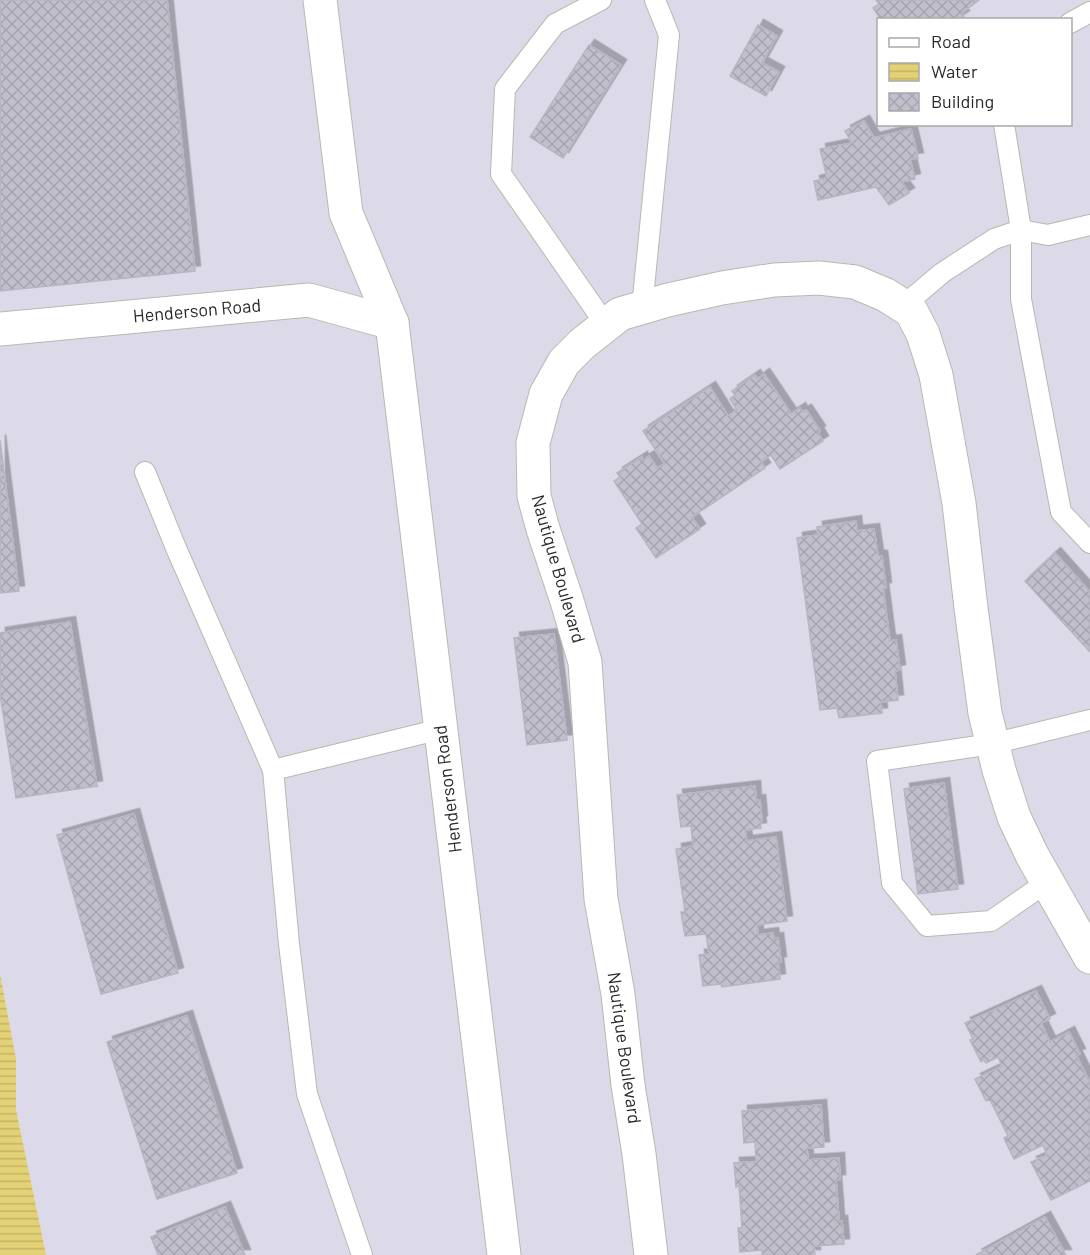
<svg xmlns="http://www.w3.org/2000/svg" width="1090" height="1255" viewBox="0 0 1090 1255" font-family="Barlow,sans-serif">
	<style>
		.water { fill: url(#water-rules) }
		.building { fill: url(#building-cross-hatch); stroke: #b8b4c4; stroke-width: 1.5; filter: url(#shadow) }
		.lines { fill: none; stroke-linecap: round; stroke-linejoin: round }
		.lane-casing { stroke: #b6baae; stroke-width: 22 }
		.street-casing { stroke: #b6baae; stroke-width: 35 }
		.lane { stroke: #fff; stroke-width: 20 }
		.street { stroke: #fff; stroke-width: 33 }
		.labels { text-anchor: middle; stroke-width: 6; stroke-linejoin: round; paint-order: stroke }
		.street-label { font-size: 18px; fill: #282828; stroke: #fff }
	</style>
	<defs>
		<pattern id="water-rules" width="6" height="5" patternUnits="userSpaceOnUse" patternTransform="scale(1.5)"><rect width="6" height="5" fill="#e3d176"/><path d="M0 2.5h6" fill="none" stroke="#c3b366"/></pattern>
		<pattern id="building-cross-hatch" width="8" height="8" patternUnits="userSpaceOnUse" patternTransform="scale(1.5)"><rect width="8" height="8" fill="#c1bfcb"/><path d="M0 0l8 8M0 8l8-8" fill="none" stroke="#a6a4ae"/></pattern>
		<filter id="shadow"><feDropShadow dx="5.5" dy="-5.5" stdDeviation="0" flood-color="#0004"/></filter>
	</defs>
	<rect width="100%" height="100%" fill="#dcdae9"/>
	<!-- water -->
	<polygon class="water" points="0,974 16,1059 16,1110 46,1255 0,1255"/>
	<!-- building -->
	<g class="building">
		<polygon points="0,0 167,0 195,271 0,291"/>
		<polygon points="876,0 979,0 962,13 964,16 958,20 881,20 873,8 879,4"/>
		<polygon points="758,25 777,36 762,63 779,72 766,96 730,76"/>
		<polygon points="589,45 621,65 563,158 530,137"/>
		<polygon points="864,121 874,138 911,129 918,158 910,159 915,179 901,182 909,193 889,205 876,187 818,200 814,181 827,178 820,149 852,143 845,131"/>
		<polygon points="764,374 791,414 800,408 802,412 806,410 820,431 818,433 823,441 780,469 771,455 761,462 765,468 692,517 700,529 656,558 636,528 642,524 614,481 620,477 617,473 642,457 643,460 649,456 657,468 665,464 643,431 710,387 728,416 737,410 730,399 735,395 732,391 755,375 757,379"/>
		<polygon points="0,440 19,591 0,593"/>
		<polygon points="856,521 857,531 874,529 878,556 882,556 886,588 883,588 890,641 896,640 900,670 895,671 898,700 881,702 882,713 839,718 837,708 820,710 797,538 818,535 817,527"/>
		<polygon points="1055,553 1090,592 1090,652 1025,581"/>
		<polygon points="70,622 97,786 16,798 0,694 0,633"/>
		<polygon points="554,634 567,740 527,745 514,638"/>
		<polygon points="944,783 958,889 918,894 904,789"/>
		<polygon points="755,786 756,801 760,800 762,821 760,822 761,828 745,830 747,841 776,837 787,921 757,925 758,935 773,933 774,939 778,938 781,962 778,962 780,979 722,987 721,984 703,986 699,955 709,954 706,934 685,936 681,912 685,912 676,849 693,846 691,826 681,827 677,795"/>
		<polygon points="134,814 178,973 101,994 57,835"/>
		<polygon points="1036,991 1050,1019 1041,1023 1050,1042 1069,1032 1080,1054 1076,1055 1090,1083 1090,1120 1089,1121 1090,1123 1090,1181 1051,1200 1031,1162 1047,1155 1043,1145 1014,1159 1004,1138 1008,1136 990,1100 986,1101 975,1079 1002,1066 998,1057 986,1063 984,1060 981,1062 970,1040 973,1039 965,1023"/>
		<polygon points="187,1016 237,1173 157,1199 107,1042"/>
		<polygon points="821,1105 824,1147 807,1148 808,1160 839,1158 840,1180 836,1180 839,1221 842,1221 844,1244 814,1246 815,1255 762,1255 762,1250 740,1252 738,1228 742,1228 739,1186 736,1187 734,1163 756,1162 755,1142 744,1143 742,1111"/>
		<polygon points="225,1207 245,1255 158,1255 151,1237"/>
		<polygon points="1045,1217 1066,1255 976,1255"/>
	</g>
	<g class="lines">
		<defs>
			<g id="lane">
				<polyline points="601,0 555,24 505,89 501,174 606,325"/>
				<polyline points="1070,23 1090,12"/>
				<polyline points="1004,124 1021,230 1021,299 1061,512 1090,543"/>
				<polyline points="903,306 942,273 994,239 1021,230 1048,235 1090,225"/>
				<polyline points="642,308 669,35 655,0"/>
				<polyline points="145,472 176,548 273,770 289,944 307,1094 362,1255"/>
				<polyline points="273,770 441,729"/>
				<polyline points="1047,882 991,921 927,926 892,883 877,761 992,744 1090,720"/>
			</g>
			<g id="street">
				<polyline points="320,0 346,213 392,323 504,1255"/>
				<polyline points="0,329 309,300 392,323"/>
				<polyline points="651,1255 639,1154 628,1085 618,994 601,899 585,662 567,601 543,529 534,496 533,443 546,394 564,362 582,344 620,314 668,300 722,288 774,280 819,278 855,282 886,295 911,311 923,334 936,375 959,503 971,608 985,713 999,770 1014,817 1032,855 1090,957"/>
			</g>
		</defs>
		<!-- lane casing -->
		<use href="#lane" class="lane-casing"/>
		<!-- street casing -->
		<use href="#street" class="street-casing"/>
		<!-- lane -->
		<use href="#lane" class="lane"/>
		<!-- street -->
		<use href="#street" class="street"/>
	</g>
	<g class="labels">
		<!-- street labels -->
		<g class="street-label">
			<text transform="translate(197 311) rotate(-5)" y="6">Henderson Road</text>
			<text transform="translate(558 569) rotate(74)" y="6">Nautique Boulevard</text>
			<text transform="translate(448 789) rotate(-97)" y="6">Henderson Road</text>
			<text transform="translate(624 1048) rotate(82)" y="6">Nautique Boulevard</text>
		</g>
	</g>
	<!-- legend -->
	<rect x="877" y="18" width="195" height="108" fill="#ffffff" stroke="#a9a9a9" stroke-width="1.5"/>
	<rect x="889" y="38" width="30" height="9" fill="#ffffff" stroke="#a9a9a9" stroke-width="1.5"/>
	<text x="931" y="48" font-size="18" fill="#282828">Road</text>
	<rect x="889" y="63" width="30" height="18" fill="url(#water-rules)" stroke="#a9a9a9" stroke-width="1.5"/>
	<text x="931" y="78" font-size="18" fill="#282828">Water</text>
	<rect x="889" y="93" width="30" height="18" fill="url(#building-cross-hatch)" stroke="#a9a9a9" stroke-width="1.5"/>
	<text x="931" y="108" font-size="18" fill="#282828">Building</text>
</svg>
